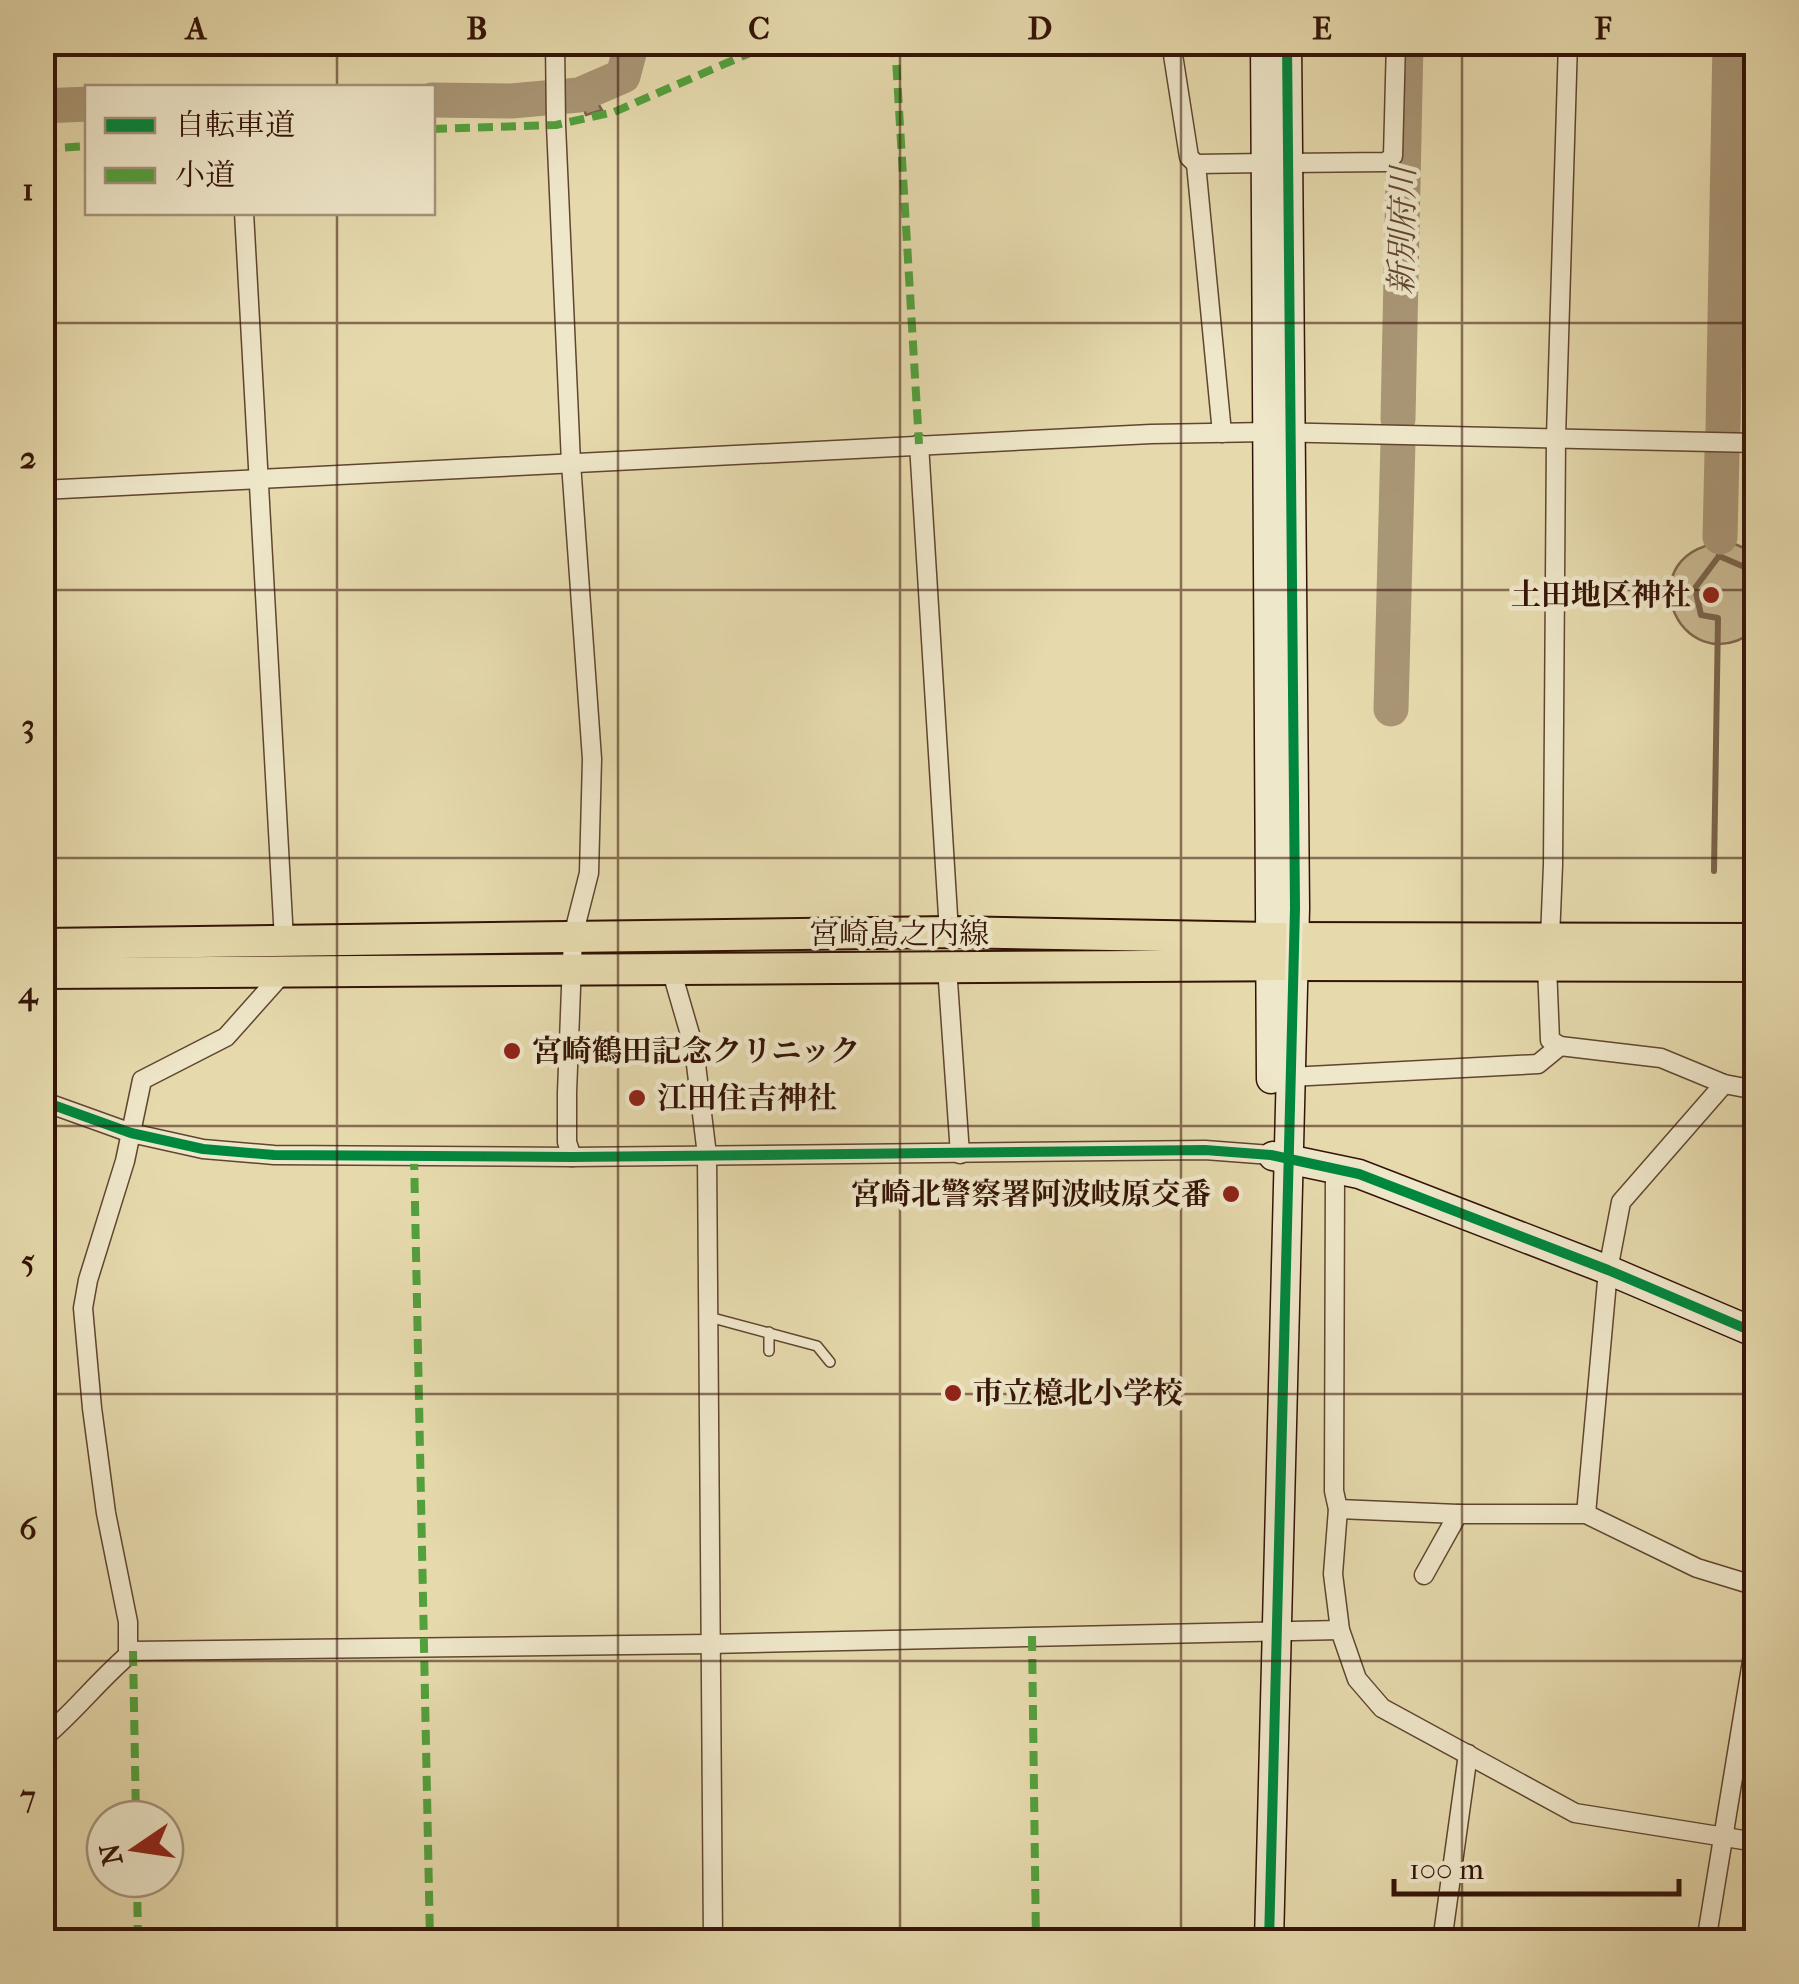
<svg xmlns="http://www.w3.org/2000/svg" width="1799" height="1984" viewBox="0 0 1799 1984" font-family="'IM FELL French Canon','Noto Serif JP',serif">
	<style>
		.green { fill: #c8b891; stroke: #7e664c; stroke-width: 2.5 }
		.water { fill: #a99675; stroke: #7a6249; stroke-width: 2.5 }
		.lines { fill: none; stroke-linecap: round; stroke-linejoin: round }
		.stream { stroke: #7a6249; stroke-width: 6 }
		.river { stroke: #a99675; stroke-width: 35 }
		.lane-casing { stroke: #604530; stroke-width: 12 }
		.street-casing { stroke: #604530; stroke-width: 21 }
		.secondary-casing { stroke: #341307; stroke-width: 31 }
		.primary-casing { stroke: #341307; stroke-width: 34 }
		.lane { stroke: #efe7ca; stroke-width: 9 }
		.street { stroke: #efe7ca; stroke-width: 18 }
		.secondary { stroke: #efe7ca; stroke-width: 28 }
		.primary { stroke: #e6daad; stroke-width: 30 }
		.quiet { stroke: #53a03d; stroke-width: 8; stroke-dasharray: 15 8; stroke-linecap: butt }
		.cycleway-casing { stroke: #efe7ca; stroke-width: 16 }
		.cycleway { stroke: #00873e; stroke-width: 10 }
		.grid { fill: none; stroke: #341307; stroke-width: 2.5; stroke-opacity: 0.55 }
		.poi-dot { fill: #8f2418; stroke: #efe7ca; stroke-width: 4 }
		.labels { text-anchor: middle; stroke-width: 9; stroke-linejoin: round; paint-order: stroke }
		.poi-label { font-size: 30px; font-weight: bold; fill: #341307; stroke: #efe7ca; text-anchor: start }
		.street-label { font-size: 30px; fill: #341307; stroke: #efe7ca }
		.water-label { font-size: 32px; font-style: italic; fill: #634733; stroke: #efe7ca }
		.neatline { fill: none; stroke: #341307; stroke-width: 4 }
		.grid-label { font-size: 32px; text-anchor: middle; font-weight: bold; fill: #341307 }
	</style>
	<rect width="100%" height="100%" fill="#e6daad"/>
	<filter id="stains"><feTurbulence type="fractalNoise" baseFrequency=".002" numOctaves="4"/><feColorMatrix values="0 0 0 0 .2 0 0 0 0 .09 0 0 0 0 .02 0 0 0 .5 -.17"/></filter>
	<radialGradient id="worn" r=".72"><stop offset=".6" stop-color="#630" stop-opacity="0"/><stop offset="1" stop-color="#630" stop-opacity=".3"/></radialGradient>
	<!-- green -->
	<path class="green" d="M1730,542L1751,551L1756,557V630C1678,688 1622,547 1730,542Z"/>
	<!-- water -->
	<polygon class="water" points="627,42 639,43 634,58 636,78 596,91 594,97 602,110 586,115 581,101 570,104 570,91 587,88 619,74"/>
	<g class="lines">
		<!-- stream -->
		<g class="stream">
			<polyline points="1720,537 1719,556 1756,572"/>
			<polyline points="1714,871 1718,618 1701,615 1695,588 1719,556"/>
		</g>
		<!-- river -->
		<g class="river">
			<polyline points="432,100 511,101 579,95 623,76 632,42"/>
			<polyline points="42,106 88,104"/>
			<polyline points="1398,419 1406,42"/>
			<polyline points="1723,430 1730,42"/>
			<polyline points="1720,537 1722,453"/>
			<polyline points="1391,709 1398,442"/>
		</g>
		<defs>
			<g id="lane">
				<polyline points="709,1317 817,1346 830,1362"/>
				<polyline points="769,1351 769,1332"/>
			</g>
			<g id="street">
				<polyline points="237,42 237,45"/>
				<polyline points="555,42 556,125 571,463 592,759 589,873 573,936 567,1093 567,1142 572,1157"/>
				<polyline points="1171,42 1189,157 1196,164 1266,163"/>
				<polyline points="1288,163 1386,162 1393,156 1396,42"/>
				<polyline points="1196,164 1222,433"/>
				<polyline points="244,212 284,940"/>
				<polyline points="919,444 949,932"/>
				<polyline points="42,490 1151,434 1268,432 1756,443"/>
				<polyline points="1550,938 1553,865 1556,437 1568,42"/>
				<polyline points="1547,966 1550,1040 1560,1046 1661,1058 1724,1084"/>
				<polyline points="947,967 960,1154"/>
				<polyline points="671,969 694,1048 707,1155 713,1942"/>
				<polyline points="1290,1077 1538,1064 1560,1046"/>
				<polyline points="42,1101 131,1133 203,1149 274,1155 572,1157 1205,1150 1271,1155"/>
				<polyline points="1335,1169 1334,1491 1338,1509 1333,1574 1340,1630 1357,1679 1382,1708 1575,1813 1756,1842"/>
				<polyline points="1338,1509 1458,1514 1586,1514 1697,1568 1756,1586"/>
				<polyline points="1586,1514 1608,1270 1621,1202 1724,1084 1756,1090"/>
				<polyline points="1424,1575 1458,1514"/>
				<polyline points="128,1656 128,1622 106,1513 92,1408 83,1308 88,1280 125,1161 142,1080 226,1037 284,972"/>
				<path d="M42,1739C75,1712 100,1678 133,1651L710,1644L1340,1630"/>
				<polyline points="1442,1942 1468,1754"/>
				<polyline points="1706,1942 1756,1637"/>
			</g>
			<g id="secondary">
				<polyline points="1265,42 1271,1079"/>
				<polyline points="1273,1156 1359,1174 1608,1270 1756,1333"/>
				<polyline points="1269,1942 1295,908 1287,42"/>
			</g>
			<g id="primary">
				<polyline points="42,944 949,932 1271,938 1756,939"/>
				<polyline points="42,973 1292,965 1756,966"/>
			</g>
		</defs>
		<!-- lane casing -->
		<use href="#lane" class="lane-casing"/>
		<!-- street casing -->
		<use href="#street" class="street-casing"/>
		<!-- secondary casing -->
		<use href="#secondary" class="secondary-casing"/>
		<!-- primary casing -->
		<use href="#primary" class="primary-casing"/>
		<!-- lane -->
		<use href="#lane" class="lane"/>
		<!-- street -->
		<use href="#street" class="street"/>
		<!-- secondary -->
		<use href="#secondary" class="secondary"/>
		<!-- primary -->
		<use href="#primary" class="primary"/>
		<!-- quiet -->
		<g class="quiet">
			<polyline points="895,42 919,444"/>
			<polyline points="432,129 556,125 614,112 775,42"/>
			<polyline points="42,149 88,146"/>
			<polyline points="414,1155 430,1942"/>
			<polyline points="1032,1636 1036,1942"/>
			<polyline points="133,1651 136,1819"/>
			<polyline points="137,1879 138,1942"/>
		</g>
		<defs>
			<g id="cycleway">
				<polyline points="42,1101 131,1133 203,1149 274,1155 572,1157 1205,1150 1271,1155 1359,1174 1608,1270 1756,1333"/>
				<polyline points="1269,1942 1295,908 1287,42"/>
			</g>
		</defs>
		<!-- cycleway casing -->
		<use href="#cycleway" class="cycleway-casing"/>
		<!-- cycleway -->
		<use href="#cycleway" class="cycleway"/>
	</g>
	<!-- grid -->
	<path class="grid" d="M337,42V88M618,42V1942M900,42V1942M1181,42V1942M1462,42V1942M337,212V1942M42,323H1756M42,590H1756M42,858H1756M42,1126H1756M42,1394H1756M42,1661H1756"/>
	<!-- markers -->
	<g class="poi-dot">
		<circle cx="1711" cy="595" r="10"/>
		<circle cx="512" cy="1051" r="10"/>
		<circle cx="637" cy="1098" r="10"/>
		<circle cx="1231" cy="1194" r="10"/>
		<circle cx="953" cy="1393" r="10"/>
	</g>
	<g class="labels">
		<!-- poi labels -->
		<g class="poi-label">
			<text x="1691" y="605" text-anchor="end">土田地区神社</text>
			<text x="532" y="1061">宮崎鶴田記念クリニック</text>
			<text x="657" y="1108">江田住吉神社</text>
			<text x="1211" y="1204" text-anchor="end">宮崎北警察署阿波岐原交番</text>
			<text x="973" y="1403">市立檍北小学校</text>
		</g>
		<!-- street labels -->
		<g class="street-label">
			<text x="899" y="944">宮崎島之内線</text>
		</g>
		<!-- water labels -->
		<g class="water-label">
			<text transform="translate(1402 231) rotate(-89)" y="11">新別府川</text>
		</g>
	</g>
	<!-- margin -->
	<rect width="1799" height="1984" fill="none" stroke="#e6daad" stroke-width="110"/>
	<!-- legend -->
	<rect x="85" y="85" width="350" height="130" fill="#efe7ca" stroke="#a4927c" stroke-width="2.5"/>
	<rect x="105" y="118" width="50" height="15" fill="#00873e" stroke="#a4927c" stroke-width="2.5"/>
	<text x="175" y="135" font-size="30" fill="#341307">自転車道</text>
	<rect x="105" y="168" width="50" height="15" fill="#53a03d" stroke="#a4927c" stroke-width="2.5"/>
	<text x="175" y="185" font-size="30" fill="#341307">小道</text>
	<!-- north arrow -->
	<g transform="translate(135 1849) rotate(257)"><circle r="48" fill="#efe7ca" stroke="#a4927c" stroke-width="2.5"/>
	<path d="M0-8L18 38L0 25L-18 38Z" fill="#8f2418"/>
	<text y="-15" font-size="28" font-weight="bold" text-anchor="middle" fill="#341307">N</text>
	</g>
	<!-- scale -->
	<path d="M1394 1879v15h285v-15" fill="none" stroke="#341307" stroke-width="5"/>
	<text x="1409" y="1879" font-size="30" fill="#341307" stroke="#efe7ca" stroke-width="8" paint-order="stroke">100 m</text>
	<rect x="55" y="55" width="1689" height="1874" class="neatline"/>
	<g class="grid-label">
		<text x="196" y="39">A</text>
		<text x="477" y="39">B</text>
		<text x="759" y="39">C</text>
		<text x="1040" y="39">D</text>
		<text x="1322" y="39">E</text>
		<text x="1603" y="39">F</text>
		<text x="28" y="200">1</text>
		<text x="28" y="468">2</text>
		<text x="28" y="736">3</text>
		<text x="28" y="1003">4</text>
		<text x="28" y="1271">5</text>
		<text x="28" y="1539">6</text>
		<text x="28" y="1807">7</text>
	</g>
	<rect width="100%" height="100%" filter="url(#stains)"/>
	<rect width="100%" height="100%" fill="url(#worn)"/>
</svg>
